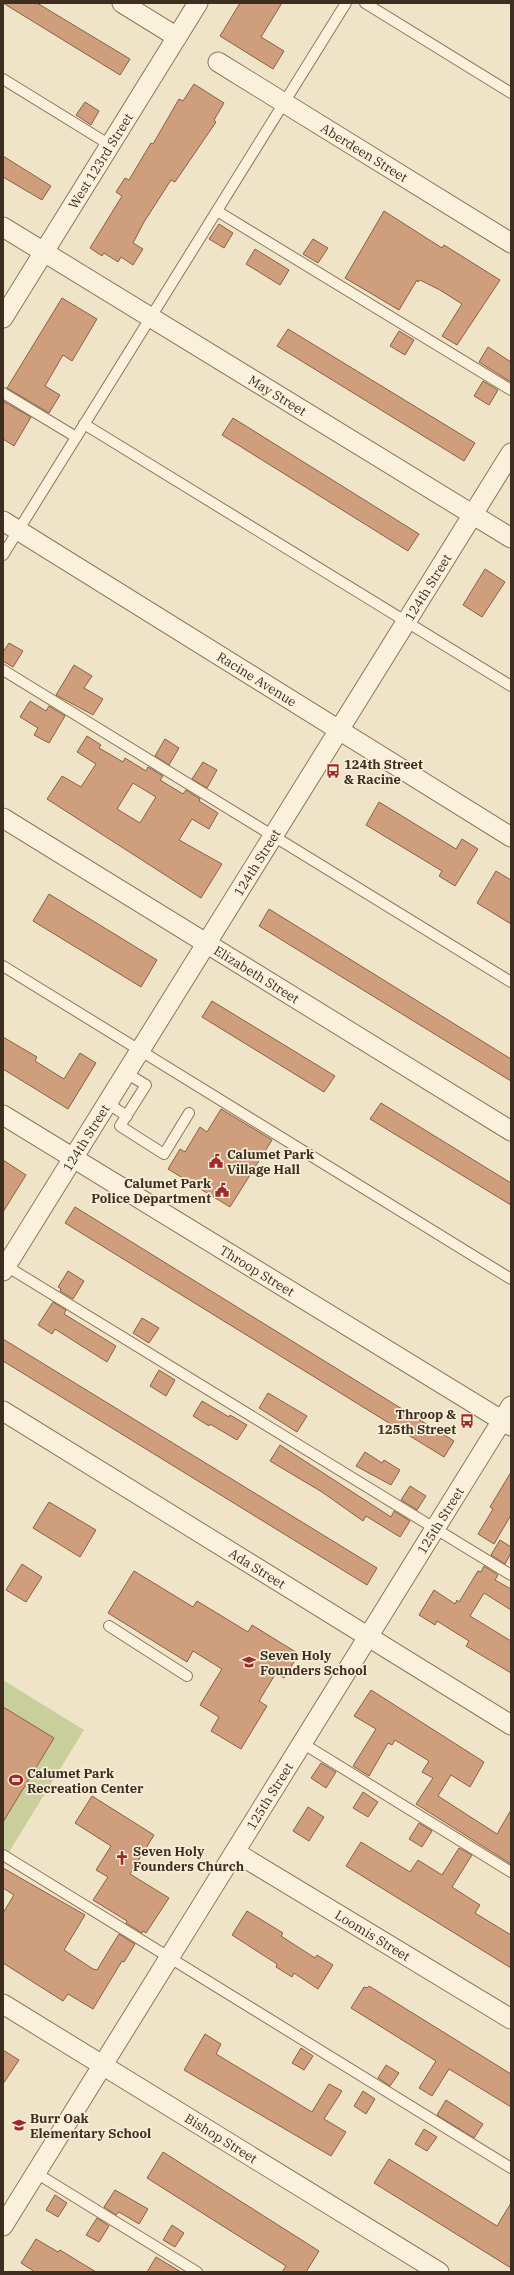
<svg xmlns="http://www.w3.org/2000/svg" width="514" height="2275" viewBox="0 0 514 2275" font-family="'IBM Plex Serif',serif">
	<style>
		.park { fill: #c9cf9b }
		.building { fill: #cf9f7d; stroke: #8d5f41; fill-rule: evenodd }
		.lines { fill: none; stroke-linecap: round; stroke-linejoin: round }
		.service-casing { stroke: #8d765c; stroke-width: 12 }
		.minor-casing { stroke: #8d765c; stroke-width: 21 }
		.service { stroke: #faf1dc; stroke-width: 10 }
		.minor { stroke: #faf1dc; stroke-width: 19 }
		.labels { text-anchor: middle; stroke-width: 3.5; stroke-linejoin: round; paint-order: stroke }
		.street-label { font-size: 13px; fill: #3d2e20; stroke: #f7eed8 }
		.poi-label { font-size: 13px; font-weight: bold; fill: #3d2e20; stroke: #f7eed8; text-anchor: start }
	</style>
	<rect width="100%" height="100%" fill="#f0e4c8"/>
	<!-- park -->
	<polygon class="park" points="3,1680 84,1730 9,1852 3,1849"/>
	<!-- building -->
	<g class="building">
		<polygon points="3,3 37,3 130,59 120,75"/>
		<polygon points="240,3 282,3 261,37 284,51 273,69 220,36"/>
		<polygon points="194,84 224,103 214,120 216,122 175,182 171,180 144,222 133,243 143,249 133,265 121,257 118,262 104,253 102,256 90,248 122,196 116,192 125,178 129,180 151,143 153,144 179,99 183,101"/>
		<polygon points="85,102 99,111 91,125 76,115"/>
		<polygon points="3,156 51,186 42,200 3,177"/>
		<polygon points="384,211 442,248 444,245 500,280 457,345 442,336 462,304 440,290 420,280 418,282 417,280 399,310 345,278"/>
		<polygon points="219,224 233,233 224,248 209,239"/>
		<polygon points="313,239 328,248 318,263 303,254"/>
		<polygon points="255,249 289,270 280,285 246,264"/>
		<polygon points="62,298 97,319 72,361 63,355 45,386 60,395 49,413 7,388"/>
		<polygon points="288,329 475,443 464,461 277,346"/>
		<polygon points="399,331 414,340 405,355 390,346"/>
		<polygon points="488,347 511,362 511,382 479,362"/>
		<polygon points="483,381 498,390 489,405 474,396"/>
		<polygon points="3,401 31,417 14,446 3,439"/>
		<polygon points="233,418 419,534 408,551 222,435"/>
		<polygon points="485,569 505,582 482,617 463,605"/>
		<polygon points="9,643 23,651 13,667 3,661 3,652"/>
		<polygon points="74,665 92,676 84,688 103,699 93,715 56,695"/>
		<polygon points="30,701 46,711 49,706 65,716 49,743 34,735 38,728 20,717"/>
		<path d="M87,736L101,745L99,748L123,762L125,758L146,771L148,767L163,776L160,780L183,794L186,790L200,799L199,801L218,813L209,829L192,819L179,840L222,864L201,898L47,799L62,776L81,787L96,764L77,752ZM133,783L156,797L140,823L117,809Z"/>
		<polygon points="165,739 179,748 169,765 155,756"/>
		<polygon points="203,762 217,770 207,788 192,779"/>
		<polygon points="379,802 456,849 462,839 478,849 455,886 439,876 442,871 366,825"/>
		<polygon points="496,871 511,880 511,924 477,903"/>
		<polygon points="49,894 157,960 141,987 33,921"/>
		<polygon points="269,909 511,1059 511,1081 259,926"/>
		<polygon points="212,1001 335,1076 324,1092 202,1017"/>
		<polygon points="3,1037 37,1057 35,1061 64,1079 80,1053 96,1063 68,1109 3,1069"/>
		<polygon points="381,1103 511,1183 511,1205 370,1119"/>
		<polygon points="221,1109 272,1140 230,1207 168,1169 180,1149 185,1152 200,1127 207,1132"/>
		<polygon points="3,1160 26,1175 3,1212"/>
		<polygon points="75,1207 454,1441 444,1457 65,1223"/>
		<polygon points="68,1271 84,1281 73,1299 60,1291 61,1289 58,1287"/>
		<polygon points="53,1302 66,1310 64,1314 116,1346 107,1362 55,1329 52,1334 38,1325"/>
		<polygon points="142,1318 159,1328 149,1343 133,1333"/>
		<polygon points="3,1339 377,1568 367,1585 3,1361"/>
		<polygon points="159,1370 175,1380 166,1396 150,1386"/>
		<polygon points="268,1393 307,1416 297,1432 259,1408"/>
		<polygon points="202,1401 229,1417 230,1415 247,1425 237,1440 210,1424 209,1426 193,1416"/>
		<polygon points="280,1445 391,1517 394,1511 410,1521 400,1537 366,1516 363,1521 322,1492 270,1461"/>
		<polygon points="365,1452 382,1463 384,1460 400,1470 391,1485 356,1466"/>
		<polygon points="511,1472 511,1515 494,1544 478,1534 493,1509 490,1507"/>
		<polygon points="410,1486 426,1496 417,1510 401,1500"/>
		<polygon points="49,1502 96,1530 80,1557 33,1528"/>
		<polygon points="500,1540 511,1547 511,1553 505,1564 491,1555"/>
		<polygon points="22,1564 42,1577 26,1602 6,1590"/>
		<polygon points="484,1566 498,1575 495,1580 511,1589 511,1610 484,1593 470,1616 511,1641 511,1673 466,1646 469,1641 437,1621 435,1625 419,1615 434,1590 455,1604 457,1600 459,1602 478,1571 481,1572"/>
		<polygon points="134,1571 193,1607 197,1601 248,1632 252,1625 299,1654 284,1678 276,1673 259,1701 267,1706 241,1749 211,1731 219,1717 200,1705 222,1669 193,1651 187,1662 108,1613"/>
		<polygon points="371,1690 484,1762 470,1787 451,1775 438,1796 497,1834 511,1810 511,1864 416,1804 433,1778 422,1772 429,1761 395,1740 392,1745 388,1743 369,1776 353,1766 376,1729 354,1716"/>
		<polygon points="3,1707 54,1738 3,1822"/>
		<polygon points="321,1763 336,1772 326,1788 311,1778"/>
		<polygon points="363,1792 378,1802 368,1817 353,1808"/>
		<polygon points="92,1796 154,1835 130,1874 169,1898 146,1933 143,1931 142,1933 126,1923 127,1921 93,1900 108,1877 96,1870 111,1846 75,1823"/>
		<polygon points="308,1807 324,1817 309,1841 293,1831"/>
		<polygon points="419,1823 432,1831 422,1847 409,1839"/>
		<polygon points="361,1842 410,1872 418,1860 442,1875 459,1848 472,1855 452,1887 480,1905 475,1913 511,1935 511,1968 346,1866"/>
		<polygon points="3,1868 85,1915 64,1950 93,1969 97,1970 119,1934 135,1944 124,1962 122,1961 93,2009 68,1994 63,2001 3,1963 3,1913 14,1895 3,1888"/>
		<polygon points="247,1911 283,1933 281,1936 315,1958 317,1955 333,1965 318,1989 294,1973 292,1977 276,1967 277,1964 232,1935"/>
		<polygon points="369,1986 511,2074 511,2107 449,2069 432,2096 419,2088 436,2061 351,2008 364,1987 367,1988"/>
		<polygon points="205,2034 221,2044 216,2054 312,2112 329,2084 342,2091 324,2119 346,2132 331,2156 184,2070"/>
		<polygon points="301,2048 313,2056 304,2070 292,2063"/>
		<polygon points="3,2050 19,2060 3,2084"/>
		<polygon points="386,2065 399,2073 390,2086 378,2078"/>
		<polygon points="363,2091 375,2099 366,2114 354,2106"/>
		<polygon points="446,2100 483,2124 474,2138 437,2115"/>
		<polygon points="424,2129 437,2137 427,2151 415,2144"/>
		<polygon points="163,2152 319,2251 306,2272 282,2272 286,2266 147,2178"/>
		<polygon points="389,2159 497,2226 511,2203 511,2268 374,2183"/>
		<polygon points="115,2190 148,2209 139,2224 119,2212 116,2215 104,2207"/>
		<polygon points="55,2195 67,2203 58,2217 46,2210"/>
		<polygon points="97,2218 109,2226 99,2242 86,2235"/>
		<polygon points="172,2225 184,2233 175,2247 163,2240"/>
		<polygon points="36,2239 58,2252 60,2250 96,2272 35,2272 21,2263"/>
		<polygon points="156,2257 181,2272 147,2272"/>
	</g>
	<g class="lines">
		<defs>
			<g id="service">
				<polyline points="365,3 511,93"/>
				<polyline points="3,79 110,145"/>
				<polyline points="217,211 511,390"/>
				<polyline points="3,393 76,437"/>
				<polyline points="84,424 511,686"/>
				<polyline points="3,555 346,3"/>
				<polyline points="3,670 511,982"/>
				<polyline points="3,966 511,1279"/>
				<polyline points="126,1073 146,1085 120,1126 164,1154 189,1113"/>
				<polyline points="107,1103 127,1116"/>
				<polyline points="3,1264 511,1575"/>
				<polyline points="109,1626 187,1676"/>
				<polyline points="302,1743 511,1872"/>
				<polyline points="3,1855 511,2168"/>
				<polyline points="36,2173 197,2272"/>
			</g>
			<g id="minor">
				<polyline points="122,3 177,37"/>
				<path id="s1" d="M218,62L511,243"/>
				<path id="s2" d="M3,227L511,538"/>
				<path id="s3" d="M3,318L198,3"/>
				<path id="s4" d="M3,521L511,837"/>
				<path id="s5" d="M3,818L511,1131"/>
				<path id="s6" d="M3,1115L511,1426"/>
				<path id="s7" d="M3,1271L511,453"/>
				<path id="s8" d="M3,1411L511,1725"/>
				<path id="s9" d="M235,1852L511,2019"/>
				<path id="s10" d="M3,2004L439,2272"/>
				<path id="s11" d="M3,2226L511,1406"/>
			</g>
		</defs>
		<!-- service casing -->
		<use href="#service" class="service-casing"/>
		<!-- minor casing -->
		<use href="#minor" class="minor-casing"/>
		<!-- service -->
		<use href="#service" class="service"/>
		<!-- minor -->
		<use href="#minor" class="minor"/>
	</g>
	<!-- icons -->
	<defs>
		<symbol id="bus-bare" viewBox="-9 -9 18 18"><path d="M-5-6H5V4H4V6H2V4H-2V6H-4V4H-5ZM-3.5-4V0h7V-4ZM-3.5 1.2v1.5H-2V1.2ZM2 1.2v1.5H3.5V1.2Z" fill="#9e2a2b" stroke="#f7eed8" stroke-width="2.5" paint-order="stroke"/></symbol>
		<symbol id="civic-bare" viewBox="-9 -9 18 18"><path d="M-.6-6.5H3V-4.5H.6V-3L4-1V1h2V6H-6V1h2V-1L-.6-3ZM-1.2 2.5V6h2.4V2.5Z" fill="#9e2a2b" stroke="#f7eed8" stroke-width="2.5" paint-order="stroke"/></symbol>
		<symbol id="school-bare" viewBox="-9 -9 18 18"><path d="M0-5L7-2L0 1L-7-2ZM-4 1L0 2.5L4 1V4Q0 6-4 4Z" fill="#9e2a2b" stroke="#f7eed8" stroke-width="2.5" paint-order="stroke"/></symbol>
		<symbol id="stadium-bare" viewBox="-9 -9 18 18"><path d="M0-5a6.5 5 0 1 0 0 10a6.5 5 0 1 0 0-10ZM-3.5-1.8h7v3.6h-7Z" fill="#9e2a2b" stroke="#f7eed8" stroke-width="2.5" paint-order="stroke"/></symbol>
		<symbol id="church-bare" viewBox="-9 -9 18 18"><path d="M-1.2-6h2.4v3.5h3.3v2.4h-3.3V6h-2.4V-.1h-3.3v-2.4h3.3Z" fill="#9e2a2b" stroke="#f7eed8" stroke-width="2.5" paint-order="stroke"/></symbol>
	</defs>
	<g fill-rule="evenodd">
		<use href="#bus-bare" x="323" y="761" width="20" height="20"/>
		<use href="#civic-bare" x="206" y="1151" width="20" height="20"/>
		<use href="#civic-bare" x="212" y="1180" width="20" height="20"/>
		<use href="#bus-bare" x="457" y="1411" width="20" height="20"/>
		<use href="#school-bare" x="239" y="1652" width="20" height="20"/>
		<use href="#stadium-bare" x="6" y="1770" width="20" height="20"/>
		<use href="#church-bare" x="112" y="1848" width="20" height="20"/>
		<use href="#school-bare" x="9" y="2115" width="20" height="20"/>
	</g>
	<g class="labels">
		<!-- street labels -->
		<g class="street-label">
			<text dy="5" stroke="none"><textPath href="#s1" startOffset="172">Aberdeen Street</textPath></text>
			<text dy="5" stroke="none"><textPath href="#s3" startOffset="185">West 123rd Street</textPath></text>
			<text dy="5" stroke="none"><textPath href="#s2" startOffset="322">May Street</textPath></text>
			<text dy="5" stroke="none"><textPath href="#s7" startOffset="805">124th Street</textPath></text>
			<text dy="5" stroke="none"><textPath href="#s4" startOffset="299">Racine Avenue</textPath></text>
			<text dy="5" stroke="none"><textPath href="#s7" startOffset="481">124th Street</textPath></text>
			<text dy="5" stroke="none"><textPath href="#s5" startOffset="298">Elizabeth Street</textPath></text>
			<text dy="5" stroke="none"><textPath href="#s7" startOffset="157">124th Street</textPath></text>
			<text dy="5" stroke="none"><textPath href="#s6" startOffset="298">Throop Street</textPath></text>
			<text dy="5" stroke="none"><textPath href="#s11" startOffset="830">125th Street</textPath></text>
			<text dy="5" stroke="none"><textPath href="#s8" startOffset="299">Ada Street</textPath></text>
			<text dy="5" stroke="none"><textPath href="#s11" startOffset="506">125th Street</textPath></text>
			<text dy="5" stroke="none"><textPath href="#s9" startOffset="161">Loomis Street</textPath></text>
			<text dy="5" stroke="none"><textPath href="#s10" startOffset="256">Bishop Street</textPath></text>
		</g>
		<!-- poi labels -->
		<g class="poi-label">
			<text x="344" y="769">124th Street<tspan x="344" dy="15">&amp; Racine</tspan></text>
			<text x="227" y="1159">Calumet Park<tspan x="227" dy="15">Village Hall</tspan></text>
			<text x="211" y="1188" text-anchor="end">Calumet Park<tspan x="211" dy="15">Police Department</tspan></text>
			<text x="456" y="1419" text-anchor="end">Throop &amp;<tspan x="456" dy="15">125th Street</tspan></text>
			<text x="260" y="1660">Seven Holy<tspan x="260" dy="15">Founders School</tspan></text>
			<text x="27" y="1778">Calumet Park<tspan x="27" dy="15">Recreation Center</tspan></text>
			<text x="133" y="1856">Seven Holy<tspan x="133" dy="15">Founders Church</tspan></text>
			<text x="30" y="2123">Burr Oak<tspan x="30" dy="15">Elementary School</tspan></text>
		</g>
	</g>
	<!-- border -->
	<rect width="514" height="2275" fill="none" stroke="#3d2e20" stroke-width="8"/>
</svg>
